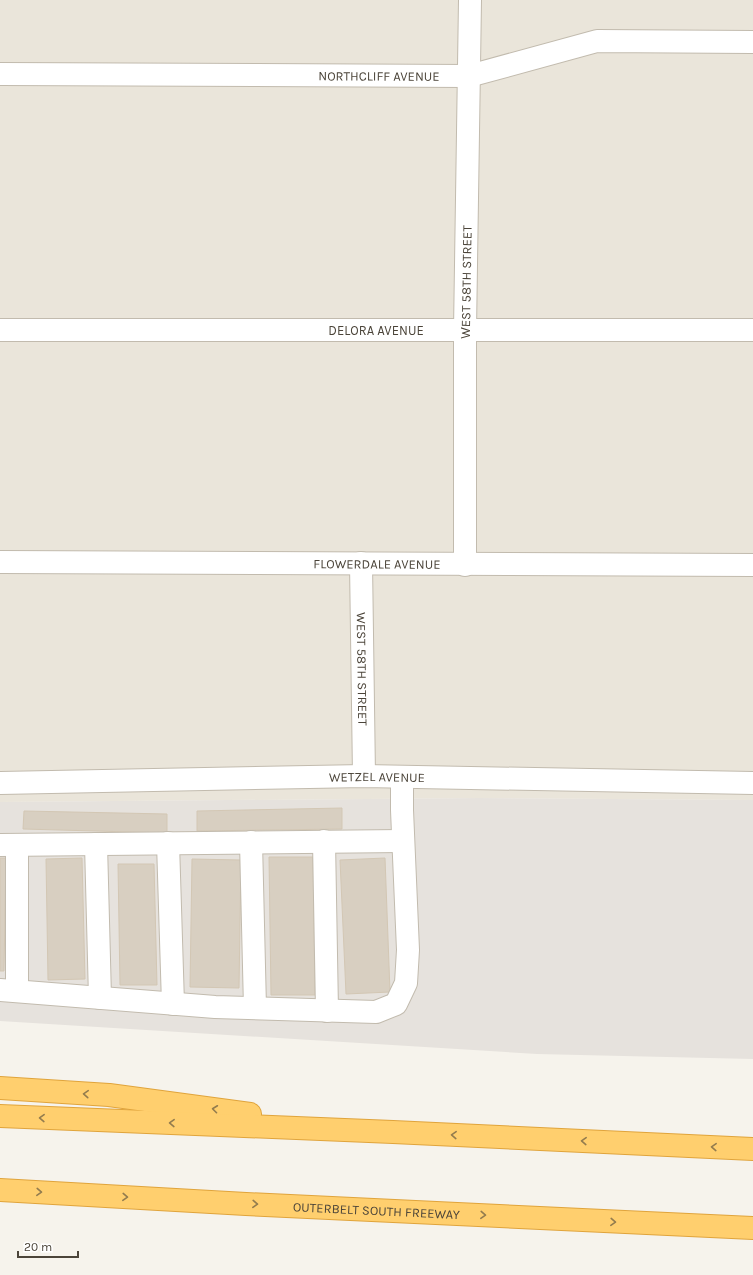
<svg xmlns="http://www.w3.org/2000/svg" width="753" height="1275" viewBox="0 0 753 1275" font-family="Karla,sans-serif">
	<style>
		.residential { fill: #eae5da }
		.industrial { fill: #e6e2dd }
		.building { fill: #d8cfc1; stroke: #d3c7b4 }
		.lines { fill: none; stroke-linecap: round; stroke-linejoin: round }
		.minor-casing { stroke: #c2bbae; stroke-width: 24 }
		.highway-casing { stroke: #e0a43c; stroke-width: 24 }
		.minor { stroke: #fff; stroke-width: 22 }
		.highway { stroke: #ffcf6e; stroke-width: 22 }
		.oneway { stroke: #937c4e }
		.labels { text-anchor: middle; stroke-width: 3; stroke-linejoin: round; paint-order: stroke }
		.street-label { font-size: 13px; fill: #4b4439; stroke: #fff }
	</style>
	<rect width="100%" height="100%" fill="#f6f3ec"/>
	<!-- residential -->
	<polygon class="residential" points="0,0 753,0 753,800 479,798 0,802"/>
	<!-- industrial -->
	<polygon class="industrial" points="479,798 753,800 753,1059 537,1054 0,1021 0,802"/>
	<!-- building -->
	<g class="building">
		<polygon points="342,808 342,829 197,831 197,811"/>
		<polygon points="24,811 167,814 167,833 23,829"/>
		<polygon points="269,857 313,857 315,995 271,995"/>
		<polygon points="0,858 6,858 4,971 0,971"/>
		<polygon points="82,858 85,979 48,980 46,859"/>
		<polygon points="385,858 390,992 346,994 340,860"/>
		<polygon points="192,859 241,860 239,988 190,987"/>
		<polygon points="118,864 154,864 157,985 120,985"/>
	</g>
	<g class="lines">
		<defs>
			<g id="minor">
				<path id="s1" d="M0,74L469,76L597,41L753,42"/>
				<path id="s2" d="M0,330H753"/>
				<path id="s3" d="M0,562L753,565"/>
				<path id="s4" d="M361,563L364,776"/>
				<path id="s5" d="M465,565V331L470,0"/>
				<path id="s6" d="M0,783L364,776L753,783"/>
				<polyline points="324,841 327,1011"/>
				<polyline points="251,842 255,1008"/>
				<polyline points="168,843 173,1004"/>
				<polyline points="96,844 100,998"/>
				<polyline points="0,845 403,841"/>
				<polyline points="0,990 215,1007 376,1012 396,1004 406,983 408,950 402,810 402,777"/>
				<polyline points="17,991 17,845"/>
			</g>
			<g id="highway">
				<polyline points="0,1088 109,1095 250,1114"/>
				<polyline points="0,1116 393,1132 753,1149"/>
				<path id="s7" d="M0,1190L246,1204L753,1228"/>
			</g>
		</defs>
		<!-- minor casing -->
		<use href="#minor" class="minor-casing"/>
		<!-- highway casing -->
		<use href="#highway" class="highway-casing"/>
		<!-- minor -->
		<use href="#minor" class="minor"/>
		<!-- highway -->
		<use href="#highway" class="highway"/>
	</g>
	<!-- one-way arrows -->
	<defs><path id="oneway-chevron" d="M-2-3.5L2.5 0L-2 3.5" fill="none" stroke-width="1.6" stroke-linecap="round" stroke-linejoin="round"/></defs>
	<g class="oneway">
		<use href="#oneway-chevron" transform="translate(86 1094) rotate(-176)"/>
		<use href="#oneway-chevron" transform="translate(215 1109) rotate(-173)"/>
		<use href="#oneway-chevron" transform="translate(42 1118) rotate(-178)"/>
		<use href="#oneway-chevron" transform="translate(172 1123) rotate(-178)"/>
		<use href="#oneway-chevron" transform="translate(454 1135) rotate(-177)"/>
		<use href="#oneway-chevron" transform="translate(584 1141) rotate(-177)"/>
		<use href="#oneway-chevron" transform="translate(714 1147) rotate(-177)"/>
		<use href="#oneway-chevron" transform="translate(39 1192) rotate(3)"/>
		<use href="#oneway-chevron" transform="translate(125 1197) rotate(3)"/>
		<use href="#oneway-chevron" transform="translate(255 1204) rotate(3)"/>
		<use href="#oneway-chevron" transform="translate(483 1215) rotate(3)"/>
		<use href="#oneway-chevron" transform="translate(613 1222) rotate(3)"/>
	</g>
	<g class="labels">
		<!-- street labels -->
		<g class="street-label">
			<text dy="5" stroke="none"><textPath href="#s1" startOffset="379">NORTHCLIFF AVENUE</textPath></text>
			<text dy="5" stroke="none"><textPath href="#s5" startOffset="283">WEST 58TH STREET</textPath></text>
			<text dy="5" stroke="none"><textPath href="#s2" startOffset="376">DELORA AVENUE</textPath></text>
			<text dy="5" stroke="none"><textPath href="#s3" startOffset="377">FLOWERDALE AVENUE</textPath></text>
			<text dy="5" stroke="none"><textPath href="#s4" startOffset="106">WEST 58TH STREET</textPath></text>
			<text dy="5" stroke="none"><textPath href="#s6" startOffset="377">WETZEL AVENUE</textPath></text>
			<text dy="5" stroke="none"><textPath href="#s7" startOffset="377">OUTERBELT SOUTH FREEWAY</textPath></text>
		</g>
	</g>
	<!-- scale -->
	<path d="M18 1251v6h60v-6" fill="none" stroke="#4b4439" stroke-width="2"/>
	<text x="24" y="1251" font-size="12" fill="#4b4439" stroke="#ffffff" stroke-width="3" paint-order="stroke">20 m</text>
</svg>
